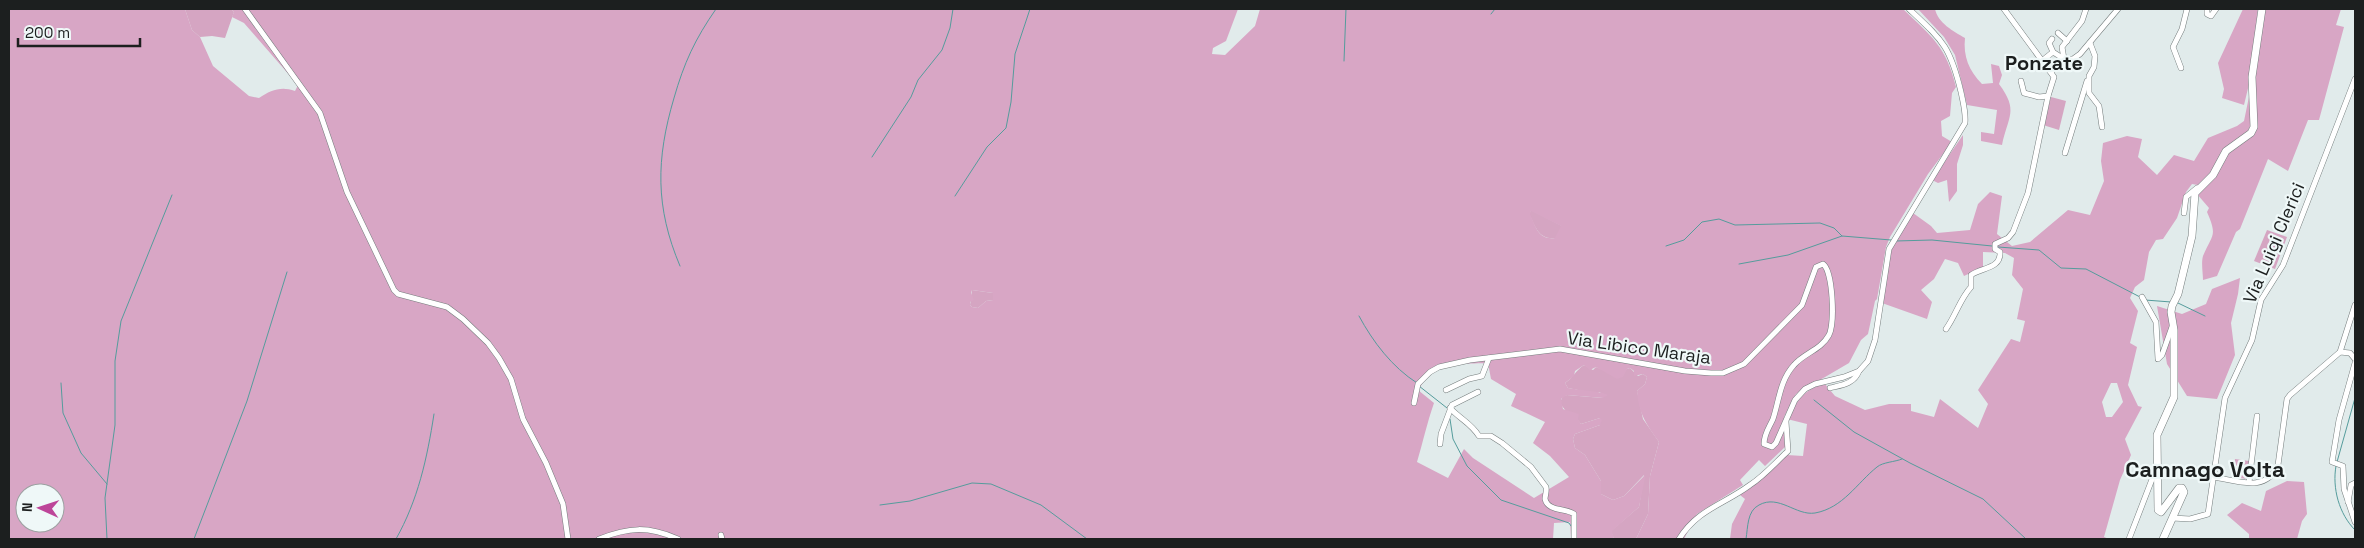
<svg xmlns="http://www.w3.org/2000/svg" width="2364" height="548" viewBox="0 0 2364 548" font-family="'Space Grotesk',sans-serif">
	<style>
		.green { fill: #d5a5c2 }
		.forest { fill: #d8a6c5; fill-rule: evenodd }
		.lines { fill: none; stroke-linecap: round; stroke-linejoin: round }
		.stream { stroke: #559c9c; stroke-width: 1 }
		.street-casing { stroke: #757d7d; stroke-width: 6 }
		.secondary-casing { stroke: #757d7d; stroke-width: 8 }
		.street { stroke: #fff; stroke-width: 5 }
		.secondary { stroke: #fff; stroke-width: 7 }
		.labels { text-anchor: middle; stroke-width: 4.5; stroke-linejoin: round; paint-order: stroke }
		.street-label { font-size: 18px; fill: #1c1f1f; stroke: #eff8f8 }
		.quarter-label { font-size: 20px; font-weight: bold; fill: #1c1f1f; stroke: #eff8f8 }
		.district-label { font-size: 22px; font-weight: bold; fill: #1c1f1f; stroke: #eff8f8 }
	</style>
	<rect width="100%" height="100%" fill="#e1ebeb"/>
	<!-- green -->
	<g class="green">
		<polygon points="185,9 231,9 234,12 225,38 212,36 200,37 192,30"/>
		<polygon points="2051,97 2066,101 2059,130 2043,125"/>
		<path d="M1531,210L1562,226L1556,238C1538,240 1536,227 1529,214Z"/>
		<polygon points="2267,230 2287,237 2275,269 2254,261"/>
		<polygon points="972,290 993,293 993,300 986,301 978,308 972,307 970,305"/>
		<path d="M1584,365L1593,370L1596,367L1612,374L1630,368L1638,376L1643,374L1647,377L1645,384L1637,391L1643,419L1659,442L1650,476L1648,514L1636,539H1614L1611,531L1639,507L1644,475L1624,496L1613,500L1601,494V481L1585,455L1575,448L1573,439L1575,434L1600,425V418L1581,424C1575,415 1564,413 1560,402L1563,396L1567,395L1603,398L1600,392L1593,393L1568,388L1565,383C1573,378 1575,371 1584,365Z"/>
		<polygon points="2235,459 2249,461 2247,479 2233,477"/>
	</g>
	<!-- forest -->
	<g class="forest">
		<path d="M9,9H185L192,30L200,37L213,66L249,96L259,98C271,90 281,86 295,91L298,85L244,23L232,17L234,12L231,9H1238L1226,41L1213,48L1212,54L1225,55L1255,26L1260,9H1903C1932,37 1946,46 1956,87L1952,93L1950,116L1941,121L1942,136L1952,142L1928,174L1890,237L1886,247L1877,299L1875,301L1868,334L1861,340L1849,363L1796,394L1784,417L1785,447L1765,466L1759,460L1740,480L1743,485L1697,514L1684,539H1636L1648,514L1650,476L1659,442C1647,426 1638,412 1637,391L1645,384L1647,377L1643,374L1634,376V371L1630,368L1627,369L1623,377L1617,379L1596,367L1590,370L1584,365L1575,371L1574,376L1565,383L1568,388C1577,390 1602,391 1608,395L1603,398L1567,395L1561,399L1563,409L1579,414L1578,419L1581,424L1600,418L1602,420L1600,425L1575,434L1573,439L1575,448L1585,455L1601,481V494L1613,500L1624,496L1645,475V478L1639,507L1612,531L1614,539H1571L1570,522L1554,523L1553,539H9ZM1531,211L1561,226L1555,238C1538,240 1536,227 1530,214ZM972,290L993,293V300L986,301L978,308L972,307L970,305V302L974,300L971,293ZM1488,363L1491,379L1516,394L1511,406L1545,422L1533,443L1550,456L1569,477L1534,498L1473,458L1464,449L1448,478L1417,462C1423,442 1427,423 1434,403L1418,390C1422,385 1425,378 1430,374C1445,362 1471,364 1488,363ZM25,493H55V523H25Z"/>
		<path d="M1918,9H1935C1938,23 1953,31 1965,38C1963,56 1969,71 1982,84L1993,83L1991,64L1999,66L2002,75L1999,84C2019,111 2008,116 2002,145L1981,141V132L1994,134L1997,110L1967,105L1955,55L1944,37Z"/>
		<polygon points="2243,9 2258,9 2250,80 2244,105 2222,98 2224,89 2218,63"/>
		<path d="M2264,9H2341L2336,25L2344,27L2319,120H2308L2288,171L2268,159L2240,229L2236,232L2217,276L2203,280C2203,273 2201,263 2203,256C2212,234 2218,237 2207,212L2209,208L2197,194L2226,154L2251,135L2254,84Z"/>
		<path d="M2251,87C2251,100 2254,114 2250,126C2246,141 2210,172 2198,185L2192,184L2186,192L2177,218L2163,239L2156,240L2149,252L2144,280L2135,287L2130,298L2138,311L2130,343L2137,347L2128,385L2138,406L2142,407L2125,439L2131,455L2120,480L2104,537L2109,539H1730L1732,524L1745,499L1740,495L1787,455L1803,456L1807,424L1787,419C1798,399 1802,392 1824,383L1835,396L1865,410L1889,404H1911V411L1934,417L1940,399L1978,428L1988,404L1978,390L2011,339L2020,342L2025,321L2017,319L2023,289L2012,275L2014,258L2005,253L1983,252V267L1964,276L1958,263L1945,259L1934,279L1921,290L1932,302L1927,319L1882,303L1890,252L1913,213L1931,226L1937,233L1970,230L1978,204L1990,192L2002,196L1997,234L2012,246L2030,242L2068,210L2090,215L2104,181L2101,161L2103,143L2127,136L2142,139L2138,157L2157,175L2174,155L2194,161L2208,138L2237,126L2244,121ZM2111,383H2117L2123,402L2112,417H2106L2102,402Z"/>
		<polygon points="1963,135 1963,145 1957,164 1957,191 1949,202 1947,180 1938,183 1932,180"/>
		<polygon points="2240,278 2238,294 2231,323 2235,355 2217,399 2187,396 2167,364 2157,306 2182,314 2206,304 2212,289"/>
		<polygon points="2287,481 2304,482 2307,514 2302,521 2297,539 2249,539 2249,534 2227,515 2242,503 2261,511 2266,491"/>
	</g>
	<g class="lines">
		<!-- stream -->
		<g class="stream">
			<polyline points="1491,14 1495,9"/>
			<polyline points="1344,61 1346,9"/>
			<polyline points="872,157 911,97 918,80 942,50 950,28 953,9"/>
			<polyline points="955,196 987,147 1006,128 1011,102 1015,54 1030,9"/>
			<polyline points="1896,241 1932,240 1992,246"/>
			<polyline points="1666,246 1684,240 1702,222 1719,219 1735,225 1820,223 1834,228 1842,236"/>
			<polyline points="1998,247 2039,250 2061,268 2086,269 2140,297"/>
			<polyline points="1739,264 1788,255 1842,236 1891,240"/>
			<path d="M680,266C655,207 656,159 674,98C684,63 695,39 716,9"/>
			<polyline points="2145,300 2171,302"/>
			<polyline points="2178,303 2205,316"/>
			<path d="M1359,316C1373,342 1392,367 1417,383"/>
			<polyline points="61,383 63,413 81,453 107,484"/>
			<polyline points="1419,386 1447,408"/>
			<polyline points="1814,400 1854,432 1910,463 1983,499 2026,539"/>
			<polyline points="1450,419 1453,439 1467,466 1501,500 1569,523 1571,526"/>
			<polyline points="2337,462 2355,398"/>
			<path d="M2336,466C2332,488 2339,514 2355,530"/>
			<polyline points="880,505 910,501 972,483 991,484 1041,505 1087,539"/>
			<polyline points="107,539 105,498 115,425 115,361 121,321 172,195"/>
			<polyline points="194,539 247,401 287,272"/>
			<path d="M396,539C418,500 427,459 434,414"/>
			<path d="M1746,539C1748,527 1747,511 1759,505C1779,494 1796,516 1815,513C1843,508 1857,483 1877,467C1883,462 1895,462 1902,459"/>
		</g>
		<defs>
			<g id="street">
				<polyline points="245,9 320,113 347,192 394,290 398,294 447,307 463,319 488,343 499,358 511,379 523,419 546,463 563,504 568,539"/>
				<polyline points="2004,9 2054,77 2048,96 2039,97 2024,93 2021,81"/>
				<polyline points="2207,9 2207,14 2211,16 2216,9"/>
				<polyline points="2058,33 2067,41"/>
				<polyline points="2052,39 2049,43 2053,52"/>
				<polyline points="2090,43 2095,56 2094,67 2089,76 2089,93 2099,106 2102,127"/>
				<polyline points="2064,59 2073,59 2080,54 2118,9"/>
				<polyline points="2064,59 2062,47 2082,21 2086,9"/>
				<polyline points="2043,60 2053,52 2064,59"/>
				<polyline points="2181,68 2173,47 2182,29 2187,9"/>
				<polyline points="2052,71 2064,59"/>
				<polyline points="2065,153 2087,81"/>
				<polyline points="2184,213 2186,197 2197,188"/>
				<polyline points="2142,297 2156,322 2158,359 2162,355 2173,324"/>
				<path d="M1946,329C1956,315 1960,299 1971,287V275C1982,267 2001,269 2000,252L1995,249V244L2008,238L2013,232L2028,193L2048,96"/>
				<polyline points="2340,352 2355,305"/>
				<polyline points="2355,363 2339,420 2332,462 2343,466 2344,489 2355,522"/>
				<path d="M1830,388C1842,385 1854,384 1859,371"/>
				<polyline points="1446,390 1469,379 1482,376 1489,358"/>
				<path d="M1414,403L1418,384L1430,372L1439,367L1470,360L1560,349L1685,371L1711,373H1723L1744,364L1802,305L1816,267L1823,264C1833,271 1835,323 1829,335C1821,350 1804,353 1794,365C1780,380 1779,401 1773,419C1769,428 1764,434 1764,444L1772,447L1776,443L1795,400L1805,389L1815,384L1844,377L1859,371L1868,361L1875,340L1889,249L1965,123C1966,112 1963,102 1961,92C1950,46 1943,41 1909,9"/>
				<path d="M1450,408C1460,419 1471,423 1479,436H1491L1502,443L1531,467L1546,487C1547,491 1545,496 1545,499C1548,512 1567,508 1574,514V539"/>
				<polyline points="1440,444 1441,434 1452,405 1478,392"/>
				<path d="M2214,477C2238,481 2266,493 2278,465L2287,399L2290,395L2340,352L2350,353L2355,359"/>
				<polyline points="2249,482 2257,416"/>
				<polyline points="2348,502 2351,485 2355,483"/>
				<polyline points="2172,518 2190,519 2208,514 2225,398 2252,340 2261,300 2283,265 2355,79"/>
				<polyline points="721,535 722,539"/>
				<path d="M599,539C629,527 648,526 678,539"/>
				<path d="M1679,539C1698,509 1723,505 1750,485C1764,476 1776,462 1788,451L1786,422"/>
				<polyline points="2129,539 2156,469"/>
			</g>
			<polyline id="secondary" points="2163,539 2184,492 2182,488 2179,488 2161,512 2158,510 2157,435 2174,397 2174,330 2171,312 2172,306 2178,294 2192,236 2195,193 2213,175 2226,151 2251,133 2254,127 2252,77 2262,9"/>
		</defs>
		<!-- street casing -->
		<use href="#street" class="street-casing"/>
		<!-- secondary casing -->
		<use href="#secondary" class="secondary-casing"/>
		<!-- street -->
		<use href="#street" class="street"/>
		<!-- secondary -->
		<use href="#secondary" class="secondary"/>
	</g>
	<g class="labels">
		<!-- street labels -->
		<g class="street-label">
			<text transform="translate(2274 243) rotate(-67)" y="6">Via Luigi Clerici</text>
			<text transform="translate(1639 348) rotate(8)" y="6">Via Libico Maraja</text>
		</g>
		<!-- quarter labels -->
		<g class="quarter-label">
			<text x="2044" y="70">Ponzate</text>
		</g>
		<!-- district labels -->
		<g class="district-label">
			<text x="2205" y="477">Camnago Volta</text>
		</g>
	</g>
	<!-- border -->
	<rect width="2364" height="548" fill="none" stroke="#1c1f1f" stroke-width="20"/>
	<!-- north arrow -->
	<g transform="translate(40 508) rotate(273)"><circle r="24" fill="#eff8f8" stroke="#9ba1a1"/>
	<path d="M0-4L9 19L0 12L-9 19Z" fill="#bd4599"/>
	<text y="-8" font-size="14" font-weight="bold" text-anchor="middle" fill="#1c1f1f">N</text>
	</g>
	<!-- scale -->
	<path d="M18 38v8h122v-8" fill="none" stroke="#1c1f1f" stroke-width="2.5"/>
	<text x="25" y="38" font-size="15" fill="#1c1f1f" stroke="#eff8f8" stroke-width="4" paint-order="stroke">200 m</text>
</svg>
